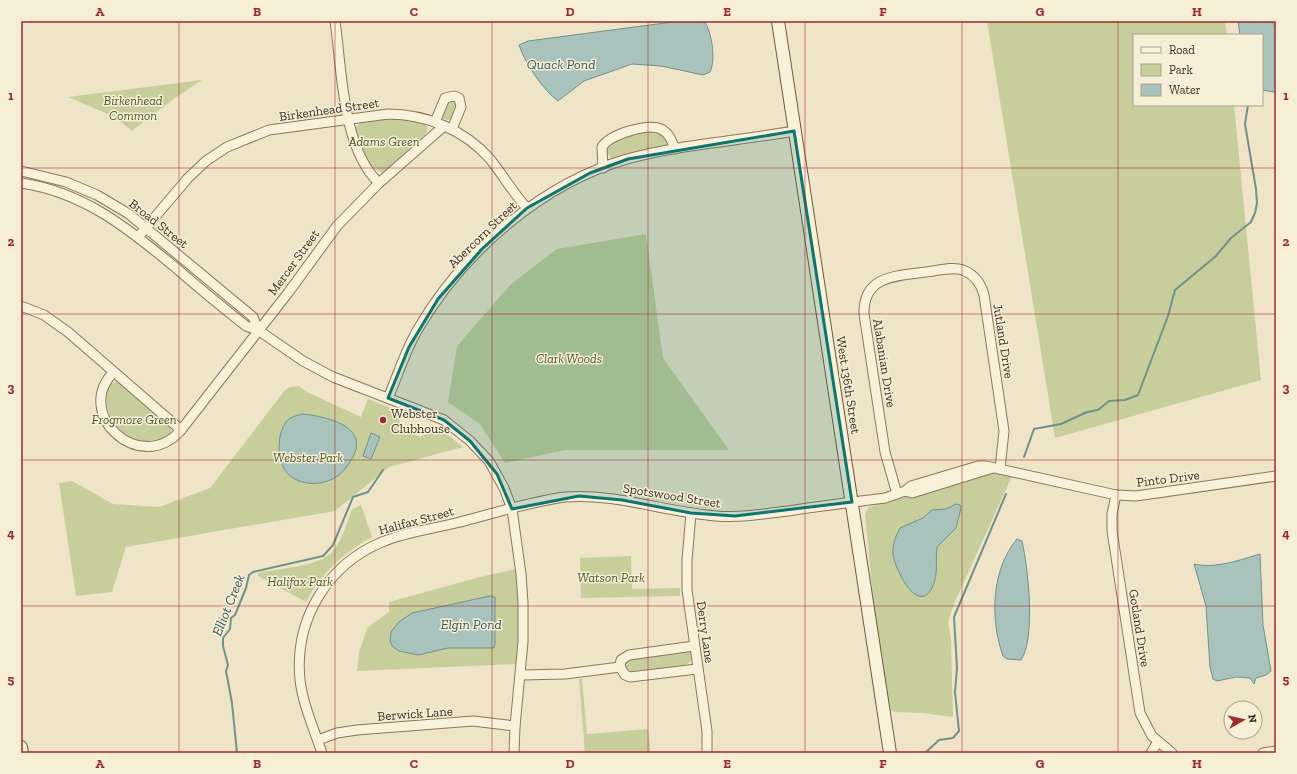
<svg xmlns="http://www.w3.org/2000/svg" width="1297" height="774" viewBox="0 0 1297 774" font-family="'Zilla Slab',serif">
	<style>
		.green { fill: #c7ce9b }
		.water { fill: #a9c3bc; stroke: #6f928a }
		.lines { fill: none; stroke-linecap: round; stroke-linejoin: round }
		.stream { stroke: #6f928a; stroke-width: 2 }
		.street-casing { stroke: #8c765c; stroke-width: 11 }
		.secondary-casing { stroke: #6e573f; stroke-width: 14 }
		.street { stroke: #faf1db; stroke-width: 9 }
		.secondary { stroke: #faf1db; stroke-width: 12 }
		.marked { fill: #0f766e; fill-opacity: 0.2; stroke: #0f766e; stroke-width: 3; stroke-linejoin: round }
		.grid { fill: none; stroke: #9c2c2b; stroke-width: 1; stroke-opacity: 0.55 }
		.poi-dot { fill: #9c2c2b; stroke: #f7eed8; stroke-width: 1.5 }
		.labels { text-anchor: middle; stroke-width: 3; stroke-linejoin: round; paint-order: stroke }
		.park-label { font-size: 13px; font-style: italic; fill: #4b5926; stroke: #f7eed8 }
		.street-label { font-size: 13px; fill: #3c2e20; stroke: #f7eed8 }
		.poi-label { font-size: 13px; fill: #3c2e20; stroke: #f7eed8; text-anchor: start }
		.water-label { font-size: 14px; font-style: italic; fill: #2f5c5a; stroke: #f7eed8 }
		.neatline { fill: none; stroke: #9c2c2b; stroke-width: 1.5 }
		.grid-label { font-size: 13px; text-anchor: middle; font-weight: bold; fill: #9c2c2b }
	</style>
	<rect width="100%" height="100%" fill="#f0e4c8"/>
	<!-- green -->
	<g class="green">
		<polygon points="987,21 1225,21 1227,35 1134,35 1134,105 1234,105 1261,380 1055,438"/>
		<polygon points="202,80 175,98 132,131 115,117 68,97"/>
		<polygon points="455,98 458,105 451,120 443,119 442,117 448,99"/>
		<path d="M384,118H397L423,122L427,127V132L385,172C370,175 355,139 356,127L362,121Z"/>
		<polygon points="638,132 661,132 669,144 615,158 611,158 606,151 606,145 612,140"/>
		<polygon points="646,234 663,358 729,450 565,450 505,463 480,424 448,402 457,346 511,284 557,249"/>
		<path d="M117,381L121,383L171,427V433C144,457 102,428 107,395C108,388 109,384 117,381Z"/>
		<polygon points="299,386 305,391 361,417 368,399 398,411 401,428 421,437 437,426 463,447 389,467 335,511 126,547 112,592 76,596 59,483 72,481 113,504 159,507 210,488 285,390 290,387"/>
		<polygon points="993,473 1012,476 954,604 948,622 951,639 953,717 922,713 895,712 887,709 874,609 865,514 869,507"/>
		<path d="M361,505L372,537C344,552 321,573 306,602L258,576V573C278,568 320,567 333,551C343,539 347,522 352,509Z"/>
		<polygon points="631,556 632,589 680,588 680,596 581,598 580,558"/>
		<polygon points="516,569 520,626 517,664 357,671 359,653 367,628 389,612 389,602 480,577"/>
		<polygon points="690,651 692,660 686,665 631,673 624,668 625,661 627,658"/>
		<polygon points="579,679 582,679 587,734 648,729 651,753 585,753"/>
	</g>
	<!-- water -->
	<g class="water">
		<path d="M680,21H704C712,32 716,59 710,72L703,75L661,66L632,64L584,81L558,101C543,90 525,63 519,45L528,41Z"/>
		<polygon points="1238,21 1270,21 1276,26 1276,91 1273,92 1262,90 1262,35 1240,35"/>
		<path d="M303,414C338,418 378,432 343,471C330,486 302,488 288,474C276,463 276,429 289,419C293,416 299,415 303,414Z"/>
		<polygon points="371,433 380,437 371,459 363,456"/>
		<path d="M956,504L960,505L961,508L956,528L937,547C935,561 939,574 932,588C917,616 894,567 893,554C892,544 896,536 900,528L923,518L932,510L946,509Z"/>
		<path d="M1017,539L1022,541C1028,567 1036,638 1021,660L1007,659L1003,656C990,619 991,570 1017,539Z"/>
		<path d="M1260,554L1263,625L1271,671L1266,675L1256,678L1254,684L1250,678L1236,677L1217,681L1213,679L1210,667L1206,606L1194,564C1215,569 1240,560 1260,554Z"/>
		<polygon points="490,596 495,597 495,644 494,648 448,648 418,655 399,651 392,646 390,641 391,632 399,622 412,613"/>
	</g>
	<g class="lines">
		<!-- stream -->
		<g class="stream">
			<polyline points="1024,457 1034,429 1061,424 1087,412 1098,410 1109,401 1125,400 1138,395 1168,316 1175,290 1216,256 1231,238 1251,222 1255,213 1257,203 1256,189 1245,124 1248,105"/>
			<polyline points="237,753 232,703 226,671 228,665 223,646 223,638 230,629 231,618 235,615 246,588 249,575 253,572 323,556 333,545 353,497 368,492 383,470"/>
			<polyline points="925,753 939,740 953,738 959,731 955,692 957,668 954,617 1006,494"/>
		</g>
		<defs>
			<g id="street">
				<path d="M335,21C342,70 342,148 379,183"/>
				<polyline points="435,122 445,98 454,96 459,98 461,107 452,129"/>
				<path d="M603,168L602,147C610,134 648,123 661,129C669,133 672,141 675,149"/>
				<polyline points="21,171 66,182 97,195 129,214 253,317 258,330"/>
				<path d="M21,183C84,192 129,229 176,268C199,288 222,307 246,326L258,330L303,361L333,377L444,420L470,441L489,461L504,488L512,509L521,574L523,603V642L515,726L514,753"/>
				<path d="M138,237L188,178L206,161L227,147L269,130L388,114C426,114 465,130 490,159C503,175 513,193 527,208"/>
				<path d="M21,306L44,315L68,332L181,430C140,477 72,413 114,372"/>
				<path d="M388,398C398,375 405,351 418,329C463,252 541,184 627,159C682,144 739,141 794,131"/>
				<polyline points="181,430 288,293 337,226 379,183 444,126"/>
				<polyline points="905,491 912,493 993,468"/>
				<path d="M897,494L885,452L864,314C863,275 897,276 926,272C937,271 952,266 963,270C975,275 981,283 984,295L1004,431L1000,469"/>
				<polyline points="1116,495 1112,514 1112,531 1140,713 1152,736 1172,753"/>
				<polyline points="691,513 687,560 687,590 707,731 707,753"/>
				<polyline points="694,646 629,655 621,660 620,667 625,675 630,677 697,669"/>
				<polyline points="521,675 565,674 620,667"/>
				<polyline points="318,740 337,733 357,730 473,721 515,726"/>
				<path d="M322,753C314,729 303,705 300,680C294,620 327,565 382,542C405,532 432,529 456,523C492,514 528,502 565,497C616,493 665,512 716,516C740,518 764,514 788,511C821,506 853,502 885,498L905,491L911,486L978,466H986L1116,495L1136,496L1276,476"/>
				<polyline points="1151,753 1157,743"/>
				<polyline points="1263,753 1276,751"/>
			</g>
			<g id="secondary">
				<polyline points="778,21 890,753"/>
				<polyline points="21,747 22,753"/>
			</g>
		</defs>
		<!-- street casing -->
		<use href="#street" class="street-casing"/>
		<!-- secondary casing -->
		<use href="#secondary" class="secondary-casing"/>
		<!-- street -->
		<use href="#street" class="street"/>
		<!-- secondary -->
		<use href="#secondary" class="secondary"/>
	</g>
	<!-- marked area -->
	<path class="marked" d="M794,131L852,502L735,516L691,513L622,500L579,496L512,509L497,474L470,441L444,420L388,398L409,347L438,299L482,249L527,208L590,173L628,159Z"/>
	<!-- grid -->
	<path class="grid" d="M179,21V753M335,21V753M492,21V753M648,21V753M805,21V753M962,21V753M1118,21V753M21,168H1276M21,314H1276M21,460H1276M21,606H1276"/>
	<!-- markers -->
	<circle class="poi-dot" cx="383" cy="420" r="4"/>
	<g class="labels">
		<!-- park labels -->
		<g class="park-label">
			<text x="133" y="105">Birkenhead<tspan x="133" dy="15">Common</tspan></text>
			<text x="384" y="146">Adams Green</text>
			<text x="569" y="363">Clark Woods</text>
			<text x="134" y="424">Frogmore Green</text>
			<text x="308" y="462">Webster Park</text>
			<text x="611" y="582">Watson Park</text>
			<text x="300" y="586">Halifax Park</text>
		</g>
		<!-- street labels -->
		<g class="street-label">
			<text transform="translate(329 109) rotate(-8)" y="5">Birkenhead Street</text>
			<text transform="translate(159 223) rotate(38)" y="5">Broad Street</text>
			<text transform="translate(482 234) rotate(-44)" y="5">Abercorn Street</text>
			<text transform="translate(293 262) rotate(-54)" y="5">Mercer Street</text>
			<text transform="translate(1004 341) rotate(81)" y="5">Jutland Drive</text>
			<text transform="translate(885 363) rotate(81)" y="5">Alabanian Drive</text>
			<text transform="translate(849 385) rotate(81)" y="5">West 136th Street</text>
			<text transform="translate(1168 478) rotate(-7)" y="5">Pinto Drive</text>
			<text transform="translate(672 495) rotate(9)" y="5">Spotswood Street</text>
			<text transform="translate(416 520) rotate(-15)" y="5">Halifax Street</text>
			<text transform="translate(1140 628) rotate(81)" y="5">Gotland Drive</text>
			<text transform="translate(706 632) rotate(82)" y="5">Derry Lane</text>
			<text transform="translate(415 713) rotate(-4)" y="5">Berwick Lane</text>
		</g>
		<!-- poi labels -->
		<g class="poi-label">
			<text x="391" y="418">Webster<tspan x="391" dy="15">Clubhouse</tspan></text>
		</g>
		<!-- water labels -->
		<g class="water-label">
			<text x="561" y="69">Quack Pond</text>
			<text transform="translate(228 605) rotate(-68)" y="5">Elliot Creek</text>
			<text x="471" y="629">Elgin Pond</text>
		</g>
	</g>
	<!-- border -->
	<rect width="1297" height="774" fill="none" stroke="#f7eed8" stroke-width="44"/>
	<!-- legend -->
	<rect x="1133" y="34" width="130" height="72" fill="#f7eed8" stroke="#aca18e"/>
	<rect x="1141" y="47" width="20" height="6" fill="#faf1db" stroke="#aca18e"/>
	<text x="1169" y="54" font-size="12" fill="#3c2e20">Road</text>
	<rect x="1141" y="64" width="20" height="12" fill="#c7ce9b" stroke="#aca18e"/>
	<text x="1169" y="74" font-size="12" fill="#3c2e20">Park</text>
	<rect x="1141" y="84" width="20" height="12" fill="#a9c3bc" stroke="#aca18e"/>
	<text x="1169" y="94" font-size="12" fill="#3c2e20">Water</text>
	<!-- north arrow -->
	<g transform="translate(1243 720) rotate(82)"><circle r="19" fill="#f7eed8" stroke="#aca18e"/>
	<path d="M0-3L7 15L0 10L-7 15Z" fill="#9c2c2b"/>
	<text y="-6" font-size="11" font-weight="bold" text-anchor="middle" fill="#3c2e20">N</text>
	</g>
	<rect x="22" y="22" width="1253" height="730" class="neatline"/>
	<g class="grid-label">
		<text x="100" y="16">A</text>
		<text x="257" y="16">B</text>
		<text x="414" y="16">C</text>
		<text x="570" y="16">D</text>
		<text x="727" y="16">E</text>
		<text x="883" y="16">F</text>
		<text x="1040" y="16">G</text>
		<text x="1197" y="16">H</text>
		<text x="11" y="100">1</text>
		<text x="1286" y="100">1</text>
		<text x="11" y="246">2</text>
		<text x="1286" y="246">2</text>
		<text x="11" y="392">3</text>
		<text x="1286" y="392">3</text>
		<text x="11" y="538">4</text>
		<text x="1286" y="538">4</text>
		<text x="11" y="684">5</text>
		<text x="1286" y="684">5</text>
		<text x="100" y="768">A</text>
		<text x="257" y="768">B</text>
		<text x="414" y="768">C</text>
		<text x="570" y="768">D</text>
		<text x="727" y="768">E</text>
		<text x="883" y="768">F</text>
		<text x="1040" y="768">G</text>
		<text x="1197" y="768">H</text>
	</g>
</svg>
